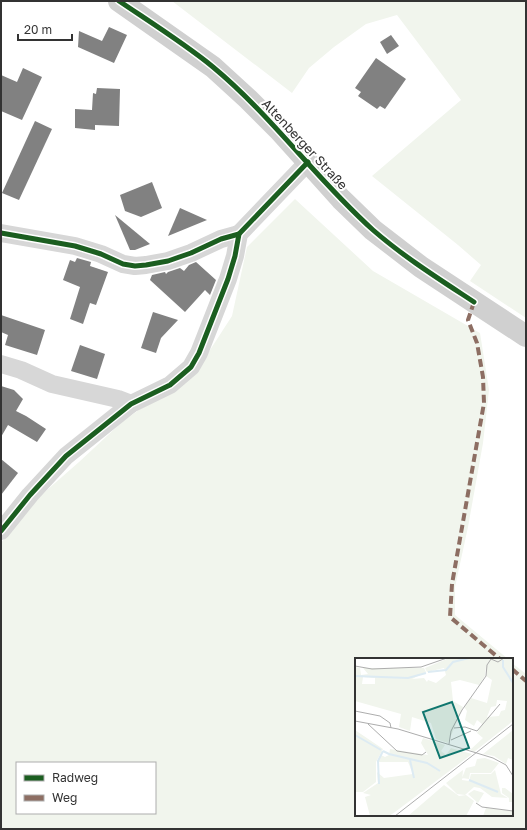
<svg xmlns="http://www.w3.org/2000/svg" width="527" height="830" viewBox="0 0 527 830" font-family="'Golos Text',sans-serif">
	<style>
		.green { fill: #f1f5ed; fill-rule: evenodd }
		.building { fill: #818181 }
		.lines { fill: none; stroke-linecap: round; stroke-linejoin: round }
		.minor { stroke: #d7d7d7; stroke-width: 18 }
		.secondary { stroke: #d0d0d0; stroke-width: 22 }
		.quiet { stroke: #8d6e63; stroke-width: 4; stroke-dasharray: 8 4; stroke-linecap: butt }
		.cycleway-casing { stroke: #fff; stroke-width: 8 }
		.cycleway { stroke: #1b5e20; stroke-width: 5 }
		.labels { text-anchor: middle; stroke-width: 4; stroke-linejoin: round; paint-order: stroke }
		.street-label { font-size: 13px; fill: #333; stroke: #fff }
		.inset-river { fill: none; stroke: #ddebf3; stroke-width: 2 }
		.inset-road { fill: none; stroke: #adadad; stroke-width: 1 }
		.view { fill: #0f766e; fill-opacity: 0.15; stroke: #0f766e; stroke-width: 2 }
		.inset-edge { fill: none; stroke: #333; stroke-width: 2 }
	</style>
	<rect width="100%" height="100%" fill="#fff"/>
	<!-- green -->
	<g class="green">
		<polygon points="172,1 526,1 526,318 470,281 481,265 458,245 372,176 461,100 397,15 366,24 334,47 309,68 292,93"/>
		<path d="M295,199L373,271L480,333L489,390L483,443L468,527L455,587V615L508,659H356V815H512V663L526,674V829H1V543L31,504L79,462L122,422L199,367L232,316L247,247ZM17,763H155V813H17Z"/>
	</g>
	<!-- building -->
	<g class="building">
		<polygon points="109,27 127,35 114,63 78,47 79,31 102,41"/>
		<polygon points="391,35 399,46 387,54 380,42"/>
		<polygon points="376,58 406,79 385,109 380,106 377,109 358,96 361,92 355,88"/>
		<polygon points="23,68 42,77 22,120 1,111 1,75 17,82"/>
		<polygon points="97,88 120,89 119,126 95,125 95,130 75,128 75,109 92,110 93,93 96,94"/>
		<polygon points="35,121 52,129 19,200 2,193"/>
		<polygon points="152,182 162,208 141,217 125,211 120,195"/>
		<polygon points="180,208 207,220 168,236"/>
		<polygon points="115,215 150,244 135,250 130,250"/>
		<polygon points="77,258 91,262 90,266 108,272 96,305 90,303 83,324 70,319 80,287 63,280 70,260 75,262"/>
		<polygon points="196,262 216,280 210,295 205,290 185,312 150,280 152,275 165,272 166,274 168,272 180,268 184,271 189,265"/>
		<polygon points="153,312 178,320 161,338 156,353 141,348"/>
		<polygon points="1,315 45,330 37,355 5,345 8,335 1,332"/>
		<polygon points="80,345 105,354 97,379 71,371"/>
		<polygon points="1,386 14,390 23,399 16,411 26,416 46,429 37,442 8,425 1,437"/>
		<polygon points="1,459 18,473 1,495"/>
	</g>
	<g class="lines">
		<!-- minor -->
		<g class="minor">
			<polyline points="1,233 75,246 101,254 123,264 135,266 146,265 168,261 191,253 221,239 239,234"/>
			<polyline points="1,364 21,370 52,384 118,399 131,404"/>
			<polyline points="1,531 30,495 66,456 131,404 170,385 191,367 199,353 228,279 235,256 239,234 308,162"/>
		</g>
		<!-- secondary -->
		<polyline class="secondary" points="119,1 213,67 248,99 279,130 341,199 373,230 421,267 526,336"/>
		<!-- quiet -->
		<g class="quiet">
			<polyline points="474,302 468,320 477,343 483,377 484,403 452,584 450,617 500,659"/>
			<polyline points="512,669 526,681"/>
		</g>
		<defs>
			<g id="cycleway">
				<path d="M119,1C150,22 185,44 213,67C272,116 316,179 373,230C404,257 439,279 474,302"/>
				<polyline points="1,233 75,246 101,254 123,264 135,266 146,265 168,261 191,253 221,239 239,234"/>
				<polyline points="1,531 30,495 66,456 131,404 170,385 191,367 199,353 228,279 235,256 239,234 308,162"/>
			</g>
		</defs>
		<!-- cycleway casing -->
		<use href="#cycleway" class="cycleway-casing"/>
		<!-- cycleway -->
		<use href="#cycleway" class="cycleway"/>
	</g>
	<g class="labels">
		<!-- street labels -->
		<g class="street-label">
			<text transform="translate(305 144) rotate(47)" y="5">Altenberger Straße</text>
		</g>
	</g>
	<!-- overview -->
	<g transform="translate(355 658)">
		<rect width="158" height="158" fill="#fff"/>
		<path d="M94,0H158V63L119,94L115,92L128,80L122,75L127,66L122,62L119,68L110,62L112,53L109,49L116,40L132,45L137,22L131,18V8L130,18L124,27L105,22L96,24L98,43L108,49L93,85L81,81L76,65L57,59L55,73L44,69L46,56L0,43V9L5,10L6,17L13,16L8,10H69L71,14L57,21L69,20L72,24L73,22L81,25L91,17L89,10L72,14L70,10ZM8,19L20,20V26H7ZM142,42L152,43L150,52L146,53L144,58L132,59L136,49L141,48ZM0,72L28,91L21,104V124L8,134H0ZM158,72V102L153,100L151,106L139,98L128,96ZM68,80L90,87L86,93L91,97L96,90L117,96L40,154L34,158H15L10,139L16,137L8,135L23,125L22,114L29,120L58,116L53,104H23L26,97L30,99L34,97L35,91L73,97L66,85ZM130,100L144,105L136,115H115L114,121L107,120L111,110L120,108L122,101ZM108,112L107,122L114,123L116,116H136L140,112L146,136L153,140L137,139L125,130L119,129L110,137L102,136L91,125ZM89,127L104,138L111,137L119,143L111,158H53ZM150,130L158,136V144H154V140L147,135V130ZM119,132L129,135L123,145L113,136ZM131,150L158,153V158H128Z" fill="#f1f5ed" fill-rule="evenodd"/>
		<path class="inset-river" d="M148,2V9L158,25M73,14L91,12L98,4L114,0M0,18L53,20L71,15M0,77L26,92M28,93L34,96L72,105L85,113M55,102L59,120M114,122L143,134M24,126L23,103L28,93"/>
		<path class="inset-road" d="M0,8L17,11L66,9L92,0M0,53L25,58L35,65L36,70M0,63L43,71L138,100L151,107L158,118M13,66L42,93L67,97L71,94M99,70L110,69L122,73L145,46M96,82L116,73M94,86L96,73L107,52L131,18L132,7L136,1L143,4L149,0M121,145L127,149L158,153M40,158L158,66"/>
		<path class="view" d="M97,44L114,90L85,100L68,54Z"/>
		<rect width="158" height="158" class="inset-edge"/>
	</g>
	<!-- border -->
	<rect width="527" height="830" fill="none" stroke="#333333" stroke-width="4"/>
	<!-- legend -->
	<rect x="16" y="762" width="140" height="52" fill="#ffffff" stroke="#adadad"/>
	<rect x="24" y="775" width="20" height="6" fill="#1b5e20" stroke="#adadad"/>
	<text x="52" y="782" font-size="12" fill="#333333">Radweg</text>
	<rect x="24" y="795" width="20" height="6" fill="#8d6e63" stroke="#adadad"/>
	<text x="52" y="802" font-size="12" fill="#333333">Weg</text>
	<!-- scale -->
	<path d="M18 34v6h54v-6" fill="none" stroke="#333333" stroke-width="2"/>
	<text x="24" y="34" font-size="12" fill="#333333" stroke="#ffffff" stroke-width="3" paint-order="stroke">20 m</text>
</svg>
